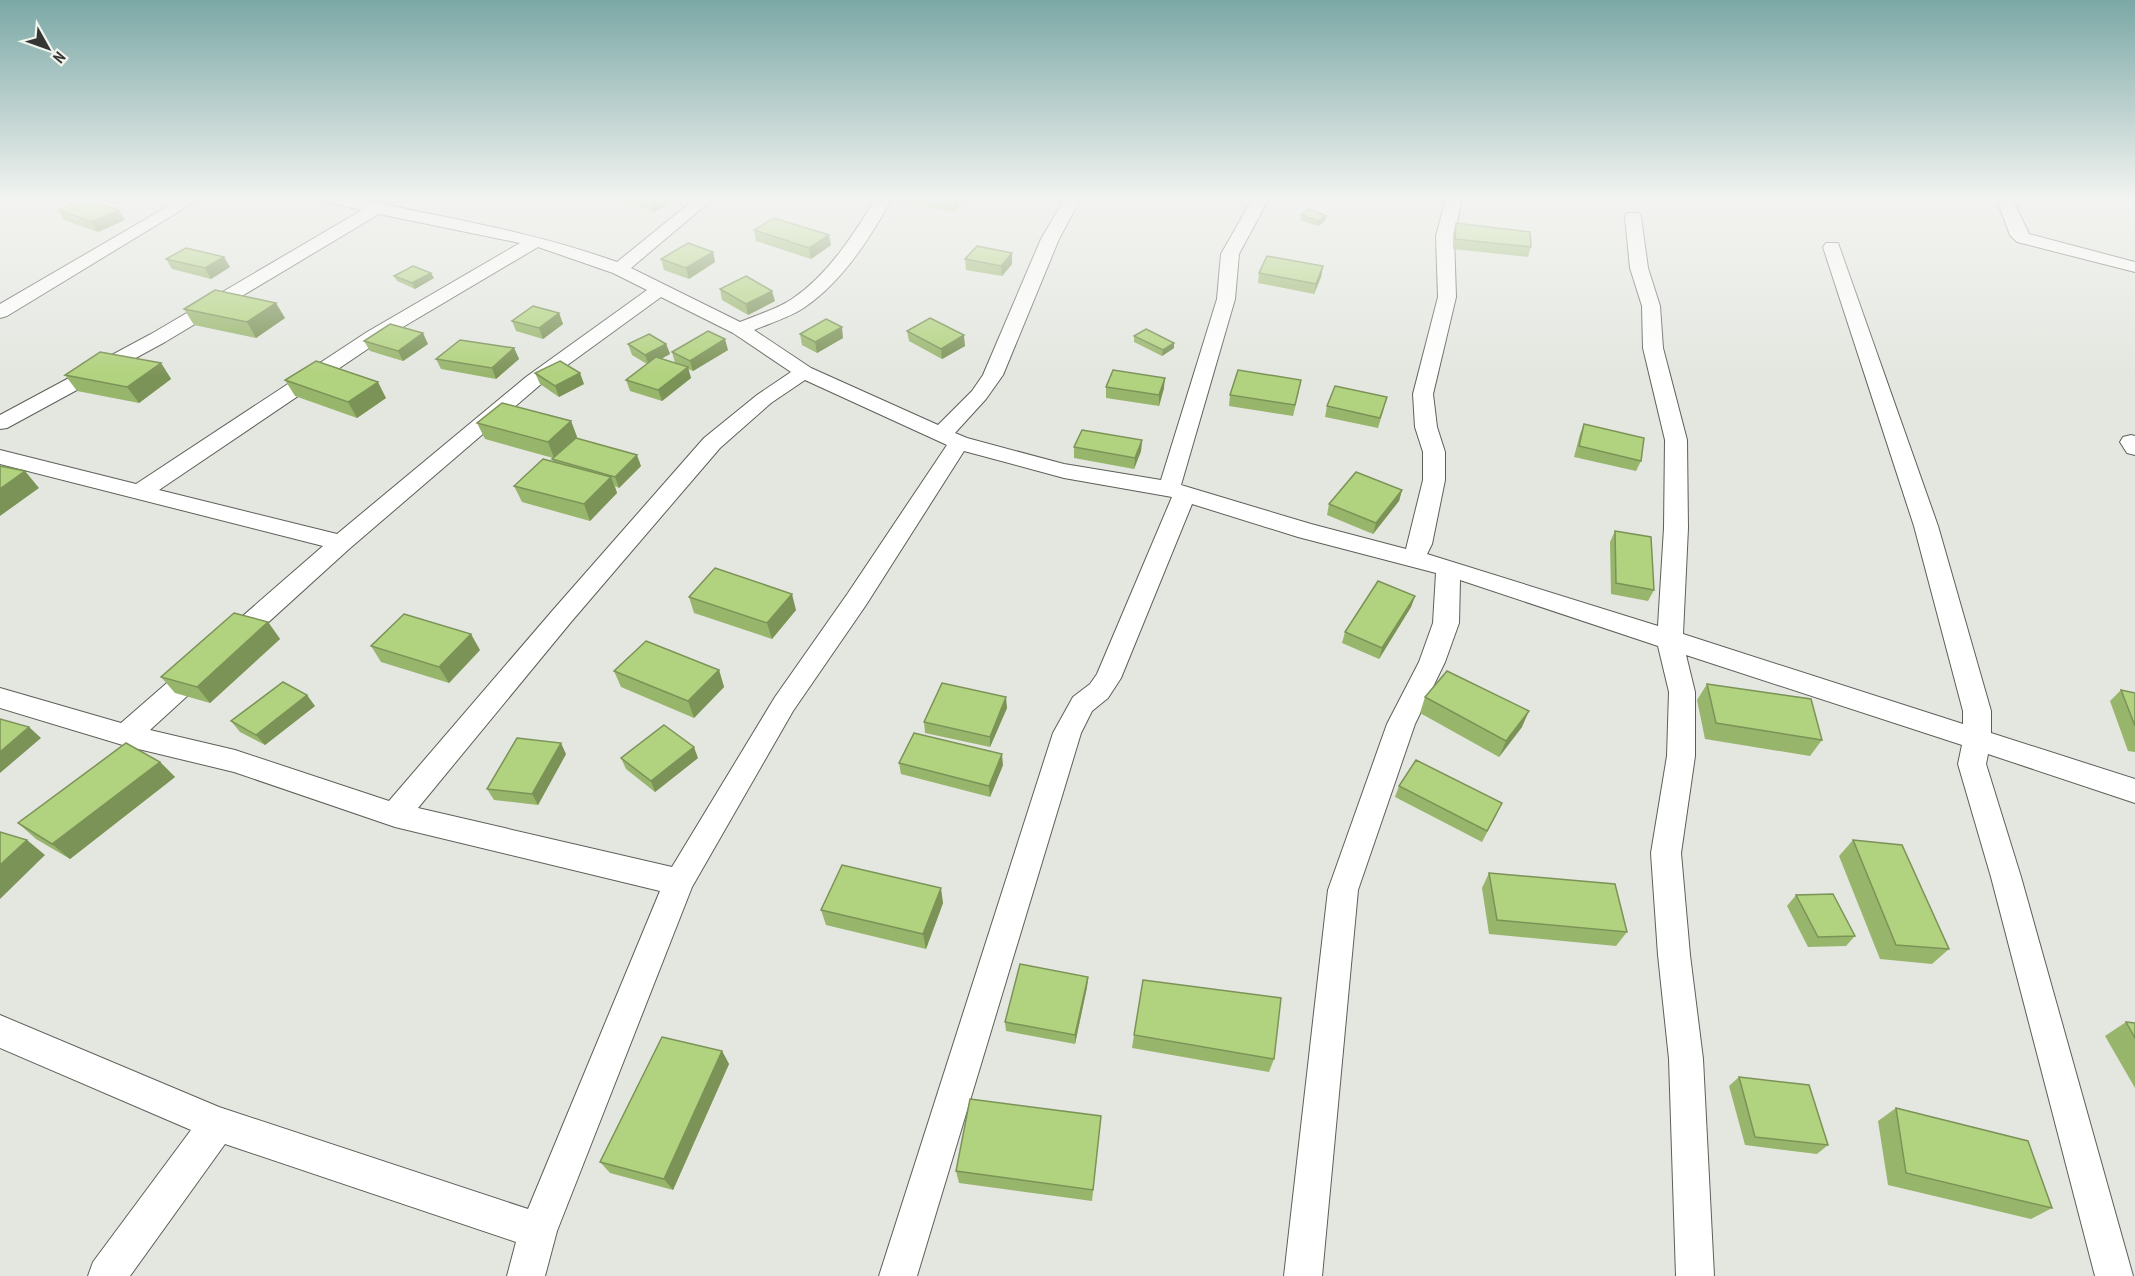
<svg xmlns="http://www.w3.org/2000/svg" width="2135" height="1276" viewBox="0 0 2135 1276" font-family="'PT Sans Narrow',sans-serif">
	<style>
		.lines { fill: none; stroke-linecap: round; stroke-linejoin: round }
		.street-casing { stroke: #5d5f59; stroke-width: 2 }
		.street { fill: #fff; fill-rule: evenodd }
		.wall { fill: #98b56c }
		.shaded-wall { fill: #7c9358 }
		.building { fill: #b1d27e; stroke: #7c9358; stroke-width: 1.5 }
	</style>
	<rect width="100%" height="100%" fill="#e4e7e0"/>
	<g class="lines">
		<defs>
			<g id="street">
				<polygon points="182,198 201,198 7,316 0,318 0,304"/>
				<path d="M319,198C358,196 393,207 431,214C494,227 556,240 617,262L696,198H714L631,268L740,322C757,315 777,309 792,299C829,274 853,235 876,198H892C871,237 843,281 805,307C791,317 770,323 754,330L811,368L938,425L972,391L983,375L1041,239L1065,198H1081L1059,239L1003,375L986,399L955,433L967,438L1064,464L1161,480L1217,299L1221,254L1253,198H1269L1239,254L1235,299L1181,485L1311,524L1406,549L1423,480V452L1415,427L1413,394L1438,297L1436,236L1446,198H1462L1454,236L1456,297L1433,394L1437,427L1445,452V480L1432,544L1427,554L1658,626L1664,528L1665,440L1643,348L1642,306L1630,268L1625,217L1627,213H1639L1641,217L1648,268L1660,306L1663,348L1687,440L1688,528L1683,634L1963,724V711L1914,526L1823,247L1826,243H1838L1938,526L1991,711V733L2135,779V803L1988,754L1986,764L2021,877L2133,1276H2095L1991,877L1958,764L1962,745L1686,655L1695,692V756L1681,853L1690,955L1703,1059L1714,1276H1676L1669,1059L1658,955L1651,853L1667,756L1669,692L1658,646L1460,580L1459,623L1445,662L1415,724L1358,890L1322,1276H1284L1328,890L1387,724L1419,662L1433,623L1436,573L1298,537L1192,504L1121,678L1108,698L1092,711L1081,733L917,1276H879L1053,733L1073,697L1090,684L1097,674L1172,497L1064,478L964,451L866,605L793,711L692,887L557,1231L545,1276H507L516,1242L225,1144L130,1276H88L93,1262L191,1130L0,1048V1015L219,1107L528,1209L660,891L395,827L234,772L126,746L0,708V688L121,723L191,662L200,659L209,662L213,669L209,676L150,730L235,750L389,801L553,610L704,438L757,395L791,372L733,333L661,297L540,385L349,549L240,648L231,650L222,648L218,641L222,634L323,546L0,464V450L136,484L367,332L520,243L379,214L165,342L7,428L0,429V415L151,334L362,210L321,201ZM538,247L613,273L647,290L526,377L337,534L159,490L381,340ZM805,380L947,445L848,593L775,697L672,867L418,808L571,622L720,448L771,403Z"/>
				<polygon points="1996,198 2012,198 2029,234 2135,262 2135,272 2017,242 2010,235"/>
				<polygon points="2131,435 2135,436 2135,455 2127,453 2120,442 2123,437"/>
			</g>
		</defs>
		<!-- street casing -->
		<use href="#street" class="street-casing"/>
		<!-- street -->
		<use href="#street" class="street"/>
	</g>
	<!-- wall -->
	<g class="wall">
		<polygon points="93,198 127,198 117,204 94,201"/>
		<polygon points="614,198 675,198 675,200 654,212 614,199"/>
		<polygon points="891,198 966,198 954,212 891,201"/>
		<polygon points="58,210 119,210 125,220 98,232 64,220"/>
		<polygon points="1301,215 1326,216 1325,221 1318,226 1300,220"/>
		<polygon points="1456,223 1531,247 1528,257 1453,249 1453,234"/>
		<polygon points="754,230 831,245 811,259 756,241"/>
		<polygon points="713,252 715,262 689,279 664,270 661,259"/>
		<polygon points="166,259 230,267 211,279 172,269"/>
		<polygon points="965,259 1012,264 1002,276 966,270"/>
		<polygon points="1323,266 1321,277 1314,294 1258,283 1259,273"/>
		<polygon points="394,276 434,278 415,289 397,281"/>
		<polygon points="720,289 775,301 748,315 722,300"/>
		<polygon points="184,309 285,318 256,338 194,325"/>
		<polygon points="559,313 563,324 543,339 516,331 512,321"/>
		<polygon points="907,331 965,346 942,359 909,341"/>
		<polygon points="800,334 843,338 817,353 802,345"/>
		<polygon points="1134,336 1174,343 1174,348 1162,356 1134,342"/>
		<polygon points="364,341 428,344 403,361 370,351"/>
		<polygon points="628,344 666,344 670,354 661,359 678,364 675,363 672,352 728,350 693,371 688,369 691,378 662,401 630,391 626,380 647,364 632,355"/>
		<polygon points="514,348 519,359 496,379 441,369 436,359"/>
		<polygon points="161,363 171,379 139,403 77,391 65,375"/>
		<polygon points="535,373 584,384 559,397 540,384"/>
		<polygon points="285,380 386,398 357,418 295,396"/>
		<polygon points="1106,387 1164,388 1159,406 1106,398"/>
		<polygon points="1299,391 1293,416 1229,406 1230,395"/>
		<polygon points="1327,406 1384,408 1378,428 1325,417"/>
		<polygon points="571,421 577,437 576,438 641,466 619,488 615,486 617,493 590,521 522,502 514,486 553,462 552,459 553,458 485,439 477,423"/>
		<polygon points="1584,424 1641,461 1636,471 1574,457 1580,434"/>
		<polygon points="1142,440 1141,451 1134,469 1074,458 1074,447"/>
		<polygon points="1402,490 1399,501 1373,534 1327,515 1329,504"/>
		<polygon points="1615,531 1654,590 1648,601 1611,594 1610,542"/>
		<polygon points="1415,596 1411,607 1379,659 1342,643 1345,632"/>
		<polygon points="689,597 796,610 772,639 694,613"/>
		<polygon points="268,622 280,639 210,703 175,693 161,677"/>
		<polygon points="371,646 480,650 449,683 381,662"/>
		<polygon points="719,670 724,687 694,718 621,687 614,671"/>
		<polygon points="1707,684 1822,740 1810,756 1705,739 1697,700"/>
		<polygon points="2121,690 2135,693 2135,752 2128,751 2110,701"/>
		<polygon points="1425,697 1522,727 1499,757 1420,713"/>
		<polygon points="315,706 265,745 240,732 231,721"/>
		<polygon points="1007,708 990,747 925,733 924,722"/>
		<polygon points="566,754 538,805 494,800 487,789"/>
		<polygon points="621,758 698,758 655,792 626,769"/>
		<polygon points="160,762 175,777 70,859 36,839 18,823"/>
		<polygon points="899,763 1003,765 990,797 901,774"/>
		<polygon points="1399,786 1497,814 1482,842 1395,797"/>
		<polygon points="1853,840 1949,949 1932,964 1880,959 1839,856"/>
		<polygon points="1489,873 1627,932 1616,946 1489,934 1482,888"/>
		<polygon points="1796,895 1855,936 1846,946 1808,947 1787,906"/>
		<polygon points="943,903 926,949 826,925 821,910"/>
		<polygon points="1088,977 1087,987 1075,1044 1006,1031 1005,1022"/>
		<polygon points="2126,1022 2135,1023 2135,1088 2105,1036"/>
		<polygon points="1134,1035 1274,1059 1269,1072 1132,1048"/>
		<polygon points="722,1051 729,1064 673,1190 610,1173 600,1162"/>
		<polygon points="1739,1077 1828,1145 1817,1154 1745,1145 1729,1086"/>
		<polygon points="1896,1108 2052,1208 2031,1219 1888,1185 1878,1121"/>
		<polygon points="1101,1116 1092,1201 959,1183 956,1171"/>
	</g>
	<!-- shaded-wall -->
	<g class="shaded-wall">
		<polygon points="113,198 127,198 117,204"/>
		<polygon points="659,198 675,198 675,200 654,212 651,202"/>
		<polygon points="957,198 966,198 954,212 953,202"/>
		<polygon points="119,210 125,220 98,232 92,222"/>
		<polygon points="1326,216 1325,221 1318,226 1318,221"/>
		<polygon points="829,235 831,245 811,259 809,248"/>
		<polygon points="713,252 715,262 689,279 686,268"/>
		<polygon points="1012,253 1012,264 1002,276 1001,266"/>
		<polygon points="224,257 230,267 211,279 205,268"/>
		<polygon points="1323,266 1321,277 1314,294 1316,284"/>
		<polygon points="431,273 434,278 415,289 412,283"/>
		<polygon points="772,291 775,301 748,315 746,304"/>
		<polygon points="276,303 285,318 256,338 247,322"/>
		<polygon points="559,313 563,324 543,339 539,328"/>
		<polygon points="842,327 843,338 817,353 815,342"/>
		<polygon points="423,333 428,344 403,361 398,351"/>
		<polygon points="964,335 965,346 942,359 941,349"/>
		<polygon points="725,339 728,350 693,371 690,361"/>
		<polygon points="1174,343 1174,348 1162,356 1163,350"/>
		<polygon points="666,344 670,354 649,365 645,355"/>
		<polygon points="514,348 519,359 496,379 492,368"/>
		<polygon points="161,363 171,379 139,403 127,387"/>
		<polygon points="688,367 691,378 662,401 658,390"/>
		<polygon points="580,373 584,384 559,397 555,386"/>
		<polygon points="1165,378 1164,388 1159,406 1159,395"/>
		<polygon points="378,382 386,398 357,418 348,402"/>
		<polygon points="571,421 577,437 554,458 548,442"/>
		<polygon points="1142,440 1141,451 1134,469 1135,458"/>
		<polygon points="637,455 641,466 619,488 615,477"/>
		<polygon points="25,471 39,488 0,516 0,489"/>
		<polygon points="611,477 617,493 590,521 584,504"/>
		<polygon points="1402,490 1399,501 1373,534 1376,523"/>
		<polygon points="792,594 796,610 772,639 767,623"/>
		<polygon points="1415,596 1411,607 1379,659 1382,648"/>
		<polygon points="268,622 280,639 210,703 197,687"/>
		<polygon points="471,634 480,650 449,683 439,667"/>
		<polygon points="719,670 724,687 694,718 688,701"/>
		<polygon points="307,695 315,706 265,745 256,735"/>
		<polygon points="1006,697 1007,708 990,747 990,737"/>
		<polygon points="1529,711 1522,727 1499,757 1506,741"/>
		<polygon points="29,727 41,738 0,773 0,752"/>
		<polygon points="561,743 566,754 538,805 532,794"/>
		<polygon points="694,747 698,758 655,792 651,781"/>
		<polygon points="1002,754 1003,765 990,797 989,786"/>
		<polygon points="160,762 175,777 70,859 52,844"/>
		<polygon points="27,840 45,855 0,899 0,865"/>
		<polygon points="941,888 943,903 926,949 923,934"/>
		<polygon points="1088,977 1087,987 1075,1044 1075,1035"/>
		<polygon points="722,1051 729,1064 673,1190 664,1179"/>
	</g>
	<!-- building -->
	<g class="building">
		<polygon points="638,198 659,198 651,202"/>
		<polygon points="930,198 957,198 953,202"/>
		<polygon points="85,199 119,210 92,222 58,210"/>
		<polygon points="1308,209 1326,216 1318,221 1301,215"/>
		<polygon points="774,218 829,235 809,248 754,230"/>
		<polygon points="1456,223 1530,232 1531,247 1455,239"/>
		<polygon points="688,243 713,252 686,268 661,259"/>
		<polygon points="977,246 1012,253 1001,266 965,259"/>
		<polygon points="186,248 224,257 205,268 166,259"/>
		<polygon points="1267,256 1323,266 1316,284 1259,273"/>
		<polygon points="413,266 431,273 412,283 394,276"/>
		<polygon points="746,276 772,291 746,304 720,289"/>
		<polygon points="215,290 276,303 247,322 184,309"/>
		<polygon points="533,306 559,313 539,328 512,321"/>
		<polygon points="930,318 964,335 941,349 907,331"/>
		<polygon points="826,319 842,327 815,342 800,334"/>
		<polygon points="390,324 423,333 398,351 364,341"/>
		<polygon points="1146,329 1174,343 1163,350 1134,336"/>
		<polygon points="708,331 725,339 690,361 672,352"/>
		<polygon points="649,334 666,344 645,355 628,344"/>
		<polygon points="460,340 514,348 492,368 436,359"/>
		<polygon points="100,352 161,363 127,387 65,375"/>
		<polygon points="656,357 688,367 658,390 626,380"/>
		<polygon points="316,361 378,382 348,402 285,380"/>
		<polygon points="560,361 580,373 555,386 535,373"/>
		<polygon points="1113,370 1165,378 1159,395 1106,387"/>
		<polygon points="1238,370 1301,380 1295,405 1230,395"/>
		<polygon points="1335,386 1387,397 1380,418 1327,406"/>
		<polygon points="502,403 571,421 548,442 477,423"/>
		<polygon points="1584,424 1644,438 1641,461 1579,446"/>
		<polygon points="1082,430 1142,440 1135,458 1074,447"/>
		<polygon points="576,438 637,455 615,477 552,459"/>
		<polygon points="543,459 611,477 584,504 514,486"/>
		<polygon points="0,466 25,471 0,489"/>
		<polygon points="1356,472 1402,490 1376,523 1329,504"/>
		<polygon points="1615,531 1651,537 1654,590 1616,583"/>
		<polygon points="715,568 792,594 767,623 689,597"/>
		<polygon points="1378,581 1415,596 1382,648 1345,632"/>
		<polygon points="234,613 268,622 197,687 161,677"/>
		<polygon points="404,614 471,634 439,667 371,646"/>
		<polygon points="646,641 719,670 688,701 614,671"/>
		<polygon points="1447,671 1529,711 1506,741 1425,697"/>
		<polygon points="283,682 307,695 256,735 231,721"/>
		<polygon points="942,683 1006,697 990,737 924,722"/>
		<polygon points="1707,684 1811,699 1822,740 1716,723"/>
		<polygon points="2121,690 2135,693 2135,726"/>
		<polygon points="0,719 29,727 0,752"/>
		<polygon points="664,725 694,747 651,781 621,758"/>
		<polygon points="914,733 1002,754 989,786 899,763"/>
		<polygon points="517,738 561,743 532,794 487,789"/>
		<polygon points="126,743 160,762 52,844 18,823"/>
		<polygon points="1416,760 1502,803 1487,831 1399,786"/>
		<polygon points="0,832 27,840 0,865"/>
		<polygon points="1853,840 1902,845 1949,949 1896,945"/>
		<polygon points="842,865 941,888 923,934 821,910"/>
		<polygon points="1489,873 1615,884 1627,932 1497,920"/>
		<polygon points="1833,894 1855,936 1818,937 1796,895"/>
		<polygon points="1020,964 1088,977 1075,1035 1005,1022"/>
		<polygon points="1143,980 1281,998 1274,1059 1134,1035"/>
		<polygon points="2126,1022 2135,1023 2135,1038"/>
		<polygon points="662,1037 722,1051 664,1179 600,1162"/>
		<polygon points="1739,1077 1809,1085 1828,1145 1755,1137"/>
		<polygon points="970,1099 1101,1116 1093,1190 956,1171"/>
		<polygon points="1896,1108 2028,1141 2052,1208 1906,1173"/>
	</g>
	<!-- sky -->
	<linearGradient id="sky" x2="0" y2="1"><stop stop-color="#7ba8a6"/><stop offset="0.53" stop-color="#f3f4f1"/><stop offset="1" stop-color="#f3f4f1" stop-opacity="0"/></linearGradient>
	<rect width="2135" height="376" fill="url(#sky)"/>
	<!-- north arrow -->
	<g transform="translate(48 48) rotate(130)" stroke="#f1f4ed" stroke-width="4.5" paint-order="stroke">
	<path d="M0-4.5L10 22L0 15L-10 22Z" fill="#353633"/>
	<text y="-9" font-size="16" font-weight="bold" text-anchor="middle" fill="#353633">N</text>
	</g>
</svg>
